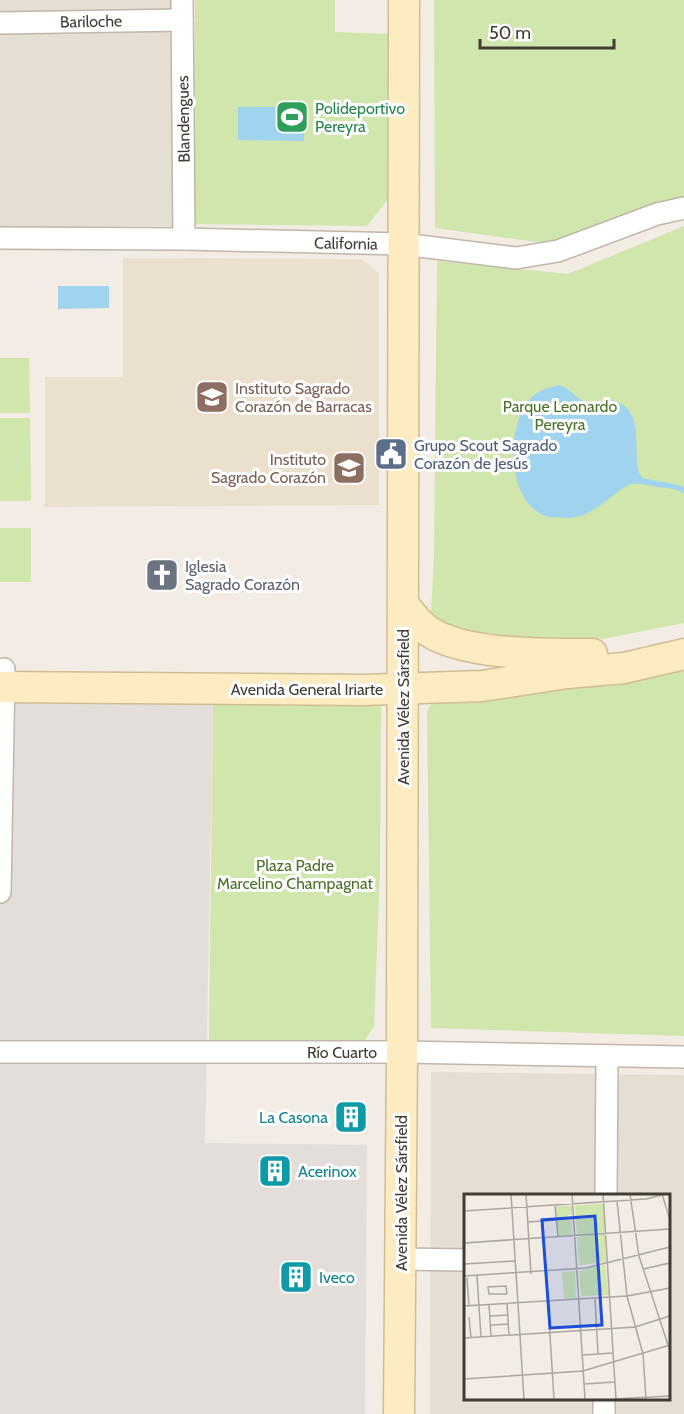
<svg xmlns="http://www.w3.org/2000/svg" width="684" height="1414" viewBox="0 0 684 1414" font-family="Cabin,sans-serif">
	<style>
		.residential { fill: #e5ded2; fill-rule: evenodd }
		.industrial { fill: #e3ded9 }
		.education { fill: #ebe0ce }
		.green { fill: #d0e6ad }
		.water { fill: #a0d4ee }
		.lines { fill: none; stroke-linecap: round; stroke-linejoin: round }
		.street-casing { stroke: #c0b6aa; stroke-width: 24 }
		.secondary-casing { stroke: #d1bd94; stroke-width: 33 }
		.street { stroke: #fff; stroke-width: 21 }
		.secondary { stroke: #fdebc2; stroke-width: 30 }
		.labels { text-anchor: middle; stroke-width: 6; stroke-linejoin: round; paint-order: stroke }
		.street-label { font-size: 16px; fill: #433c34; stroke: #fff }
		.leisure-label { font-size: 16px; fill: #27864d; stroke: #fff; text-anchor: start }
		.education-label { font-size: 16px; fill: #785e54; stroke: #fff; text-anchor: start }
		.park-label { font-size: 16px; fill: #4a7329; stroke: #fff }
		.service-label { font-size: 16px; fill: #4e5e75; stroke: #fff; text-anchor: start }
		.worship-label { font-size: 16px; fill: #5b616d; stroke: #fff; text-anchor: start }
		.culture-label { font-size: 16px; fill: #0d838f; stroke: #fff; text-anchor: start }
		.inset-road { fill: none; stroke: #aca69e; stroke-width: 1.5 }
		.view { fill: #1d4ed8; fill-opacity: 0.15; stroke: #1d4ed8; stroke-width: 3 }
		.inset-edge { fill: none; stroke: #433c34; stroke-width: 3 }
	</style>
	<rect width="100%" height="100%" fill="#f2ece4"/>
	<!-- residential -->
	<g class="residential">
		<polygon points="0,0 172,0 173,226 0,227"/>
		<path d="M431,1072L684,1075V1414H430ZM465,1195H668V1398H465Z"/>
	</g>
	<!-- industrial -->
	<polygon class="industrial" points="213,698 205,1143 367,1145 365,1414 0,1414 0,701"/>
	<!-- education -->
	<polygon class="education" points="123,258 361,259 379,273 379,505 45,507 45,377 123,377"/>
	<!-- green -->
	<g class="green">
		<polygon points="195,0 335,0 335,32 390,34 388,199 367,226 194,224"/>
		<polygon points="434,0 684,0 684,201 565,246 435,228"/>
		<polygon points="684,226 684,623 602,639 507,646 436,625 431,613 434,556 437,261 568,274"/>
		<polygon points="29,358 30,413 0,413 0,358"/>
		<polygon points="0,418 30,418 31,501 0,501"/>
		<rect x="0" y="528" width="31" height="54"/>
		<polygon points="684,669 684,1036 431,1028 427,711 436,696 607,684 665,675"/>
		<polygon points="381,697 380,871 374,1027 364,1041 209,1042 213,698"/>
	</g>
	<!-- water -->
	<g class="water">
		<polygon points="238,107 304,107 304,141 238,140"/>
		<polygon points="58,286 109,286 109,308 58,309"/>
		<path d="M559,385C571,388 575,399 586,402C595,405 606,399 614,401C649,411 629,458 642,478L679,485L684,488V494C675,487 668,489 658,487C650,486 640,482 631,484C627,485 622,489 619,491C601,504 588,519 563,518C558,517 550,518 545,516C505,500 505,420 534,395C541,389 551,387 559,385Z"/>
	</g>
	<g class="lines">
		<defs>
			<g id="street">
				<polyline points="182,0 184,239"/>
				<polyline points="0,23 182,20"/>
				<polyline points="0,238 184,239 403,244 516,258 558,251 657,214 684,208"/>
				<polyline points="0,892 4,669"/>
				<polyline points="0,1052 402,1052 684,1057"/>
				<polyline points="606,1195 607,1056"/>
				<polyline points="400,1259 465,1260"/>
				<polyline points="604,1414 604,1398"/>
			</g>
			<g id="secondary">
				<path d="M403,604C411,614 418,624 428,631C466,656 548,654 592,654"/>
				<polyline points="0,687 363,690 482,686 567,673 624,668 684,654"/>
				<polyline points="399,1414 402,1052 404,0"/>
			</g>
		</defs>
		<!-- street casing -->
		<use href="#street" class="street-casing"/>
		<!-- secondary casing -->
		<use href="#secondary" class="secondary-casing"/>
		<!-- street -->
		<use href="#street" class="street"/>
		<!-- secondary -->
		<use href="#secondary" class="secondary"/>
	</g>
	<!-- icons -->
	<defs>
		<symbol id="stadium-square" viewBox="-11 -11 22 22"><rect x="-9" y="-9" width="18" height="18" rx="4" fill="#2e9e5b" stroke="#fff"/><path d="M0-5a6.5 5 0 1 0 0 10a6.5 5 0 1 0 0-10ZM-3.5-1.8h7v3.6h-7Z" fill="#fff"/></symbol>
		<symbol id="school-square" viewBox="-11 -11 22 22"><rect x="-9" y="-9" width="18" height="18" rx="4" fill="#8d6e63" stroke="#fff"/><path d="M0-5L7-2L0 1L-7-2ZM-4 1L0 2.5L4 1V4Q0 6-4 4Z" fill="#fff"/></symbol>
		<symbol id="civic-square" viewBox="-11 -11 22 22"><rect x="-9" y="-9" width="18" height="18" rx="4" fill="#5c6f8a" stroke="#fff"/><path d="M-.6-6.5H3V-4.5H.6V-3L4-1V1h2V6H-6V1h2V-1L-.6-3ZM-1.2 2.5V6h2.4V2.5Z" fill="#fff"/></symbol>
		<symbol id="church-square" viewBox="-11 -11 22 22"><rect x="-9" y="-9" width="18" height="18" rx="4" fill="#6b7280" stroke="#fff"/><path d="M-1.2-6h2.4v3.5h3.3v2.4h-3.3V6h-2.4V-.1h-3.3v-2.4h3.3Z" fill="#fff"/></symbol>
		<symbol id="building-square" viewBox="-11 -11 22 22"><rect x="-9" y="-9" width="18" height="18" rx="4" fill="#0f9aa8" stroke="#fff"/><path d="M-4-6H4V6H1V3H-1V6H-4ZM-2.5-4.3h1.7v1.8h-1.7ZM.8-4.3h1.7v1.8H.8ZM-2.5-1h1.7V.8h-1.7ZM.8-1h1.7V.8H.8Z" fill="#fff"/></symbol>
	</defs>
	<g fill-rule="evenodd">
		<use href="#stadium-square" x="273" y="98" width="38" height="38"/>
		<use href="#school-square" x="193" y="378" width="38" height="38"/>
		<use href="#civic-square" x="372" y="435" width="38" height="38"/>
		<use href="#school-square" x="330" y="449" width="38" height="38"/>
		<use href="#church-square" x="143" y="556" width="38" height="38"/>
		<use href="#building-square" x="332" y="1098" width="38" height="38"/>
		<use href="#building-square" x="256" y="1152" width="38" height="38"/>
		<use href="#building-square" x="277" y="1258" width="38" height="38"/>
	</g>
	<g class="labels">
		<!-- street labels -->
		<g class="street-label">
			<text transform="translate(91 21) rotate(-1)" y="6">Bariloche</text>
			<text transform="translate(183 119) rotate(-91)" y="6">Blandengues</text>
			<text transform="translate(346 243) rotate(1)" y="6">California</text>
			<text x="307" y="695">Avenida General Iriarte</text>
			<text transform="translate(403 707) rotate(-90)" y="6">Avenida Vélez Sársfield</text>
			<text x="342" y="1058">Río Cuarto</text>
			<text transform="translate(401 1193) rotate(-90)" y="6">Avenida Vélez Sársfield</text>
		</g>
		<!-- leisure labels -->
		<g class="leisure-label">
			<text x="315" y="114">Polideportivo<tspan x="315" dy="18">Pereyra</tspan></text>
		</g>
		<!-- education labels -->
		<g class="education-label">
			<text x="235" y="394">Instituto Sagrado<tspan x="235" dy="18">Corazón de Barracas</tspan></text>
			<text x="326" y="465" text-anchor="end">Instituto<tspan x="326" dy="18">Sagrado Corazón</tspan></text>
		</g>
		<!-- park labels -->
		<g class="park-label">
			<text x="560" y="412">Parque Leonardo<tspan x="560" dy="18">Pereyra</tspan></text>
			<text x="295" y="871">Plaza Padre<tspan x="295" dy="18">Marcelino Champagnat</tspan></text>
		</g>
		<!-- service labels -->
		<g class="service-label">
			<text x="414" y="451">Grupo Scout Sagrado<tspan x="414" dy="18">Corazón de Jesús</tspan></text>
		</g>
		<!-- worship labels -->
		<g class="worship-label">
			<text x="185" y="572">Iglesia<tspan x="185" dy="18">Sagrado Corazón</tspan></text>
		</g>
		<!-- culture labels -->
		<g class="culture-label">
			<text x="328" y="1123" text-anchor="end">La Casona</text>
			<text x="298" y="1177">Acerinox</text>
			<text x="319" y="1283">Iveco</text>
		</g>
	</g>
	<!-- overview -->
	<g transform="translate(464 1194)">
		<rect width="206" height="206" fill="#f2ece4"/>
		<path d="M139,10L141,38L113,41L111,11ZM92,12H108V20L104,21V26H108V41L94,42ZM133,39L141,40L142,68L115,71L113,43ZM141,71L145,101L117,102L115,77ZM111,77L112,104L100,105L98,78Z" fill="#d0e6ad"/>
		<path class="inset-road" d="M47,0L60,205M62,0L67,80M108,0L121,205M139,0L152,205M166,0L175,62L206,157M198,0L206,26M153,7L163,102L179,160L182,205M91,11L94,43M0,17L182,5L202,0M64,28L92,26M0,49L206,35M0,70L51,67M179,75L206,69M82,77L90,205M0,82L122,74L206,53M13,82L17,143M3,84L5,112M42,92L43,100H25L24,93ZM131,104L134,160M43,109L45,141M25,111L27,142M0,112L163,102L206,94M26,122L44,121M5,123L7,144M27,131L45,130M0,144L171,133L206,122M119,161L149,159M0,185L119,177L206,151M120,190L151,188M150,205L206,202"/>
		<path class="view" d="M131,22L138,131L86,134L78,26Z"/>
		<rect width="206" height="206" class="inset-edge"/>
	</g>
	<!-- scale -->
	<path d="M480 39v9h134v-9" fill="none" stroke="#433c34" stroke-width="3"/>
	<text x="489" y="39" font-size="18" fill="#433c34" stroke="#ffffff" stroke-width="4.5" paint-order="stroke">50 m</text>
</svg>
